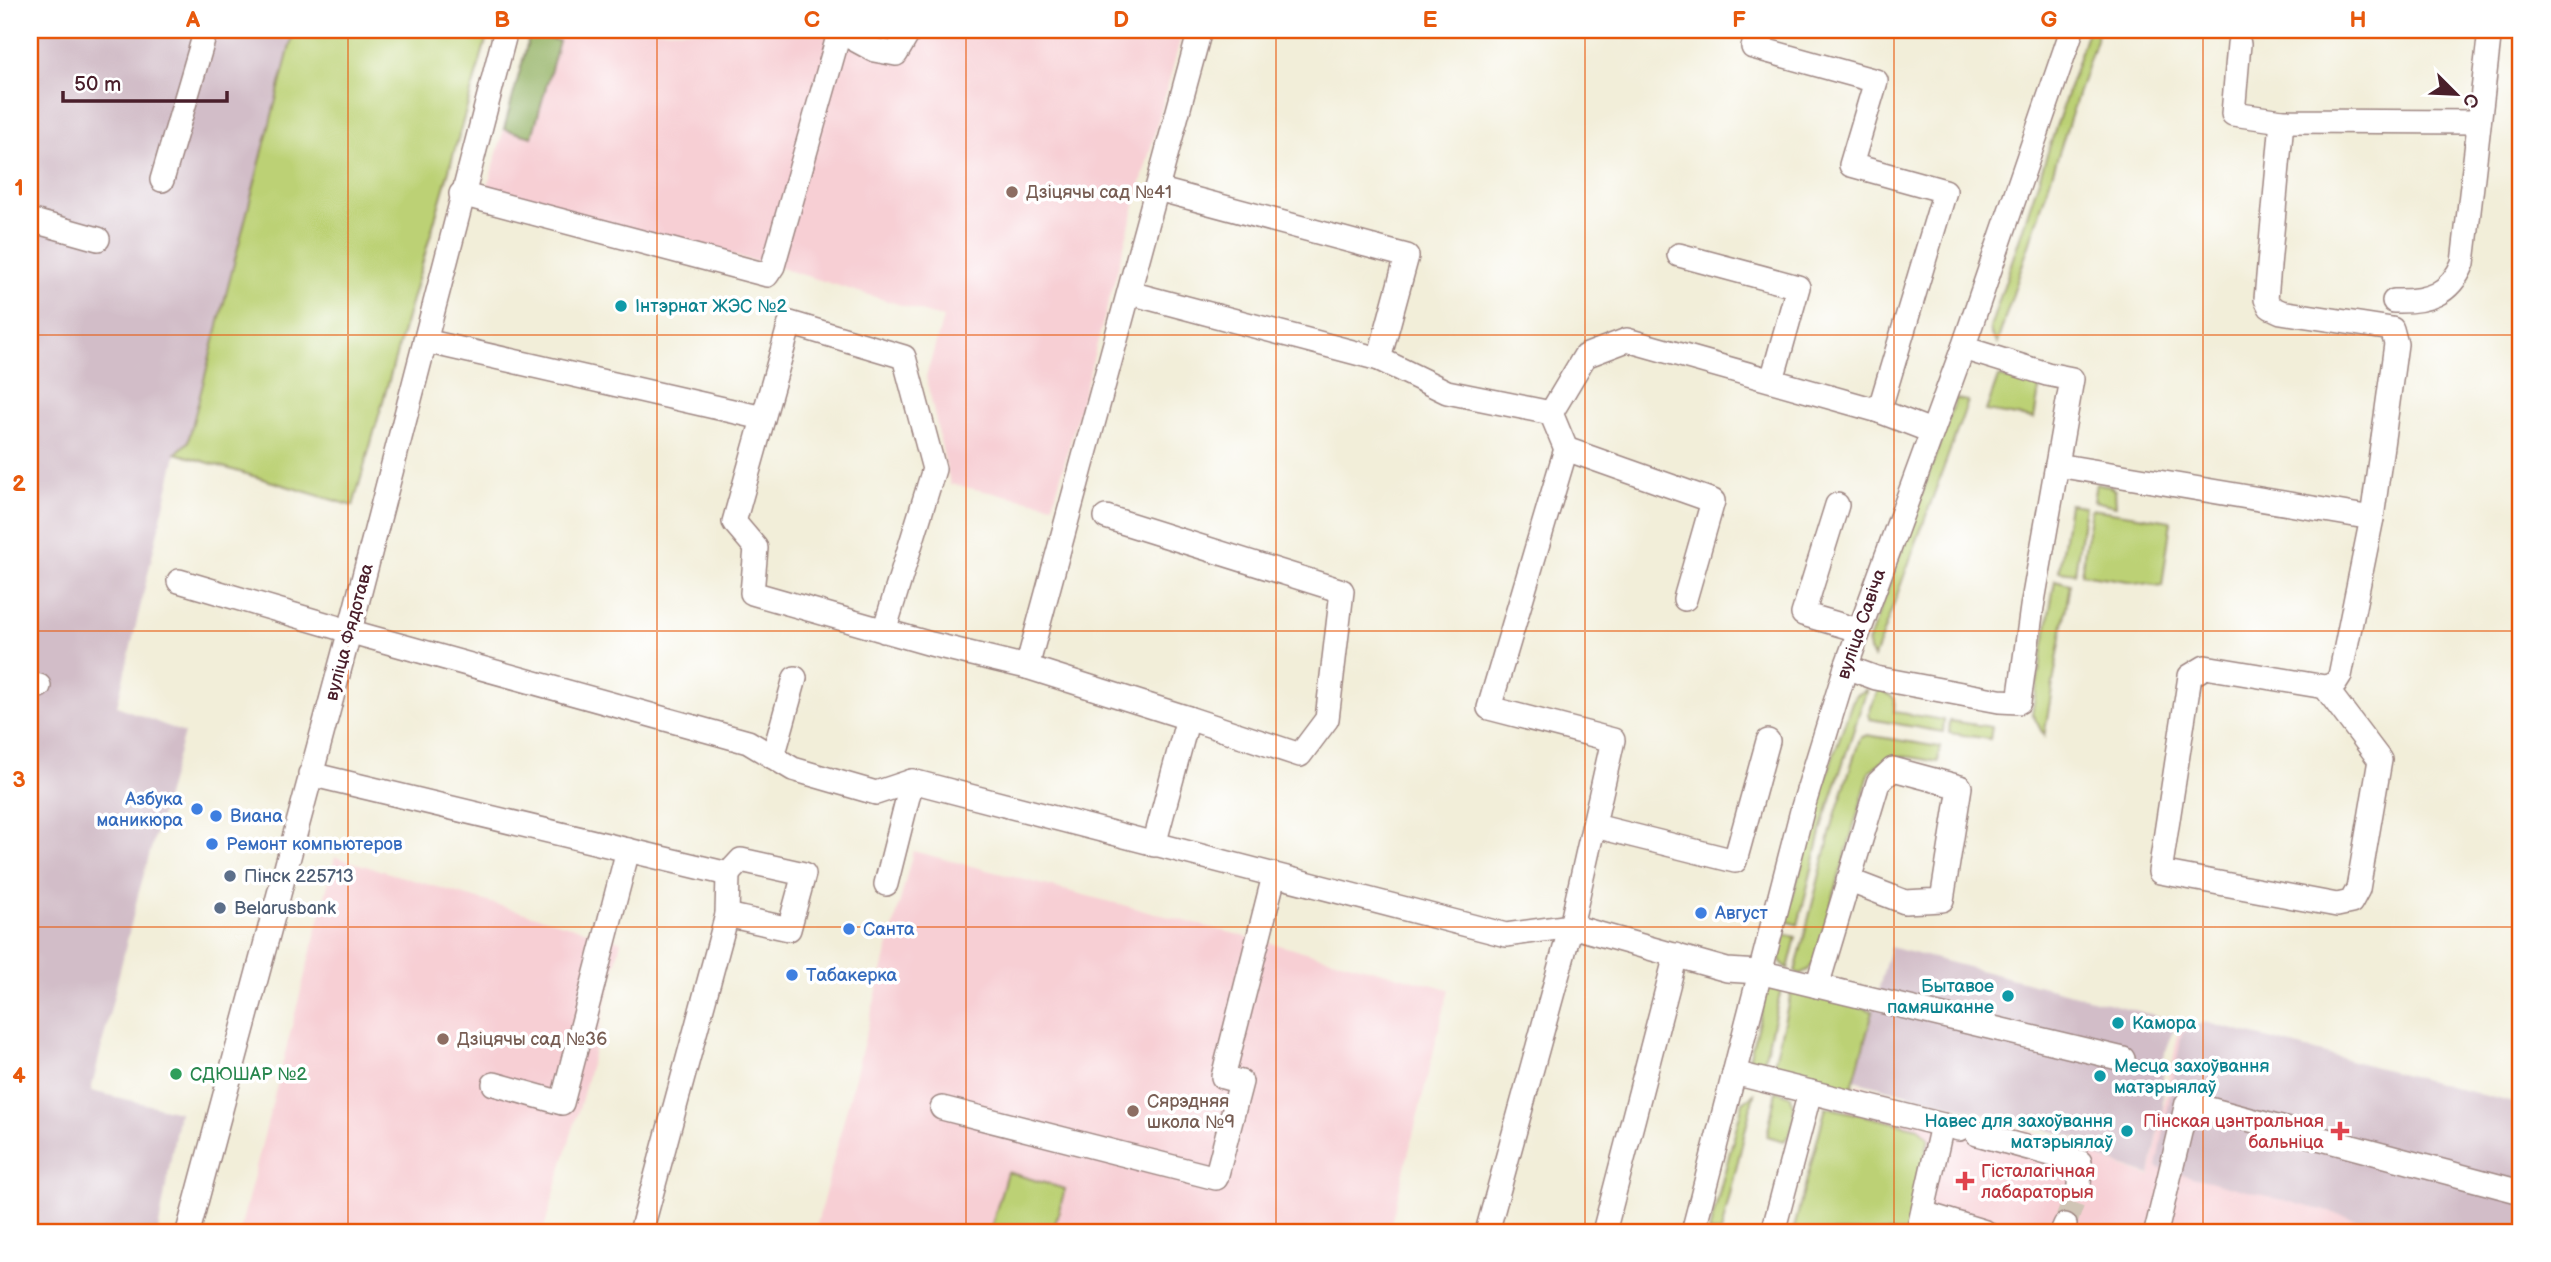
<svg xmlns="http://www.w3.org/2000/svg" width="2551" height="1262" viewBox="0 0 2551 1262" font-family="'Balsamiq Sans',sans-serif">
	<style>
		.built { fill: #f7cfd4 }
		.industrial { fill: #d2bdc8 }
		.green { fill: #bcd175; stroke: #837850; stroke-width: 2 }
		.forest { fill: #95b366; stroke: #706948; stroke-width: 2 }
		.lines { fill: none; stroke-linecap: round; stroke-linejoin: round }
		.minor-tunnel { stroke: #d0c5b6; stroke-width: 23; stroke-dasharray: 23 11; stroke-linecap: butt }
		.minor-casing { stroke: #9e8682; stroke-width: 26 }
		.minor { stroke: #fff; stroke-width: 23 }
		.grid { fill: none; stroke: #e8590c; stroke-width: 2; stroke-opacity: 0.55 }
		.education-dot { fill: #8d6e63; stroke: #fff; stroke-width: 2.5 }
		.culture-dot { fill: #0f9aa8; stroke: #fff; stroke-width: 2.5 }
		.shop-dot { fill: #3f7fe0; stroke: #fff; stroke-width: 2.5 }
		.service-dot { fill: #5c6f8a; stroke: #fff; stroke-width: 2.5 }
		.leisure-dot { fill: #2e9e5b; stroke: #fff; stroke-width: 2.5 }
		.health-dot { fill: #e0444e; stroke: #fff; stroke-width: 2.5 }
		.labels { text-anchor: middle; stroke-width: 7; stroke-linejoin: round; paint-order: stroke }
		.education-label { font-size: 18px; fill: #785e54; stroke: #fff; text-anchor: start }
		.culture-label { font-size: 18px; fill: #0d838f; stroke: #fff; text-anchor: start }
		.street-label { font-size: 18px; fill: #4a1f2b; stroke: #fff }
		.shop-label { font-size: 18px; fill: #366cbe; stroke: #fff; text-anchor: start }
		.service-label { font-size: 18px; fill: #4e5e75; stroke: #fff; text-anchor: start }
		.leisure-label { font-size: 18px; fill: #27864d; stroke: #fff; text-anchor: start }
		.health-label { font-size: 18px; fill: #be3a42; stroke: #fff; text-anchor: end }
		.neatline { fill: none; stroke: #e8590c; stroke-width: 2.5 }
		.grid-label { font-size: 23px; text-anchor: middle; font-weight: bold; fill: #e8590c }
	</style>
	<rect width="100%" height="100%" fill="#fff"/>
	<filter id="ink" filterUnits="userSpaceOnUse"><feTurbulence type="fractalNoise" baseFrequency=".0143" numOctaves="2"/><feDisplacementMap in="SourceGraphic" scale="14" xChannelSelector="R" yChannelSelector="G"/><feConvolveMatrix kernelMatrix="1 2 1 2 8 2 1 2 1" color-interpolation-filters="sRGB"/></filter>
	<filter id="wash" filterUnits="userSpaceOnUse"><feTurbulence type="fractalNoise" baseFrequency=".00686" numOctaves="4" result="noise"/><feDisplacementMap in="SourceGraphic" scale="28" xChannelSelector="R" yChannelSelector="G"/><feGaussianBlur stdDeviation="1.57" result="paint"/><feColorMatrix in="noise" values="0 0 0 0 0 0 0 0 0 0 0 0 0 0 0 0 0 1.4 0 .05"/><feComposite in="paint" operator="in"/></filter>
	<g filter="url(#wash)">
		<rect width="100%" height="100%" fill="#f2eed9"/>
		<!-- built -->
		<g class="built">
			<polygon points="532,30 1183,30 1053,505 950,484 926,377 943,318 784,269 486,192"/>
			<polygon points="913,851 1449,989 1389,1232 815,1232"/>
			<polygon points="335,857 621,941 584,1091 543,1232 247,1232 240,1230"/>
			<polygon points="2180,1024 2521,1112 2521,1232 1814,1232 1848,1101 1858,1084 1969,1117 2085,1146 2092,1155 2150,1176"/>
		</g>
		<!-- industrial -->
		<g class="industrial">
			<polygon points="30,30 294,30 188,442 176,454 117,706 184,733 138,895 91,1091 179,1112 158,1232 30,1232"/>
			<polygon points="1890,947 2177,1021 2163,1059 2163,1107 2150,1175 2092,1155 2081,1139 1854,1080"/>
			<polygon points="2204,1022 2521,1105 2521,1232 2408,1232 2157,1168 2182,1033"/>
		</g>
		<!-- green -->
		<g class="green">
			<polygon points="294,30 489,30 353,506 176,453 188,442"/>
			<polygon points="2088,30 2099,30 1997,343 1991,335 1990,328"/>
			<polygon points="1998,377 2040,385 2034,419 1986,411"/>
			<polygon points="1956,399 1968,401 1874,658 1869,651 1868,643"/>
			<polygon points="2096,483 2110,486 2115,490 2116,506 2093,501"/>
			<polygon points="2069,504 2085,506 2075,573 2059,571"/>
			<polygon points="2091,509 2171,521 2162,586 2081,574"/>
			<polygon points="2055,580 2070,584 2044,736 2032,713"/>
			<polygon points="1879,688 1895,699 1894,712 1944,720 1943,732 1870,719 1868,715"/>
			<polygon points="1867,689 1824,821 1798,925 1786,921 1825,780 1852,702 1856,695"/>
			<polygon points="1950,721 1992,727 1990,739 1949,733"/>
			<path d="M1867,735L1940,747L1938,762C1908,757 1894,749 1870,771L1814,963L1808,970L1800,974L1795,972L1834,819L1860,738Z"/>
			<polygon points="1782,934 1796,937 1788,969 1780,961"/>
			<polygon points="1774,984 1782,985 1762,1069 1754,1065 1749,1059 1767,990"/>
			<polygon points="1792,988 1873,1011 1851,1091 1772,1072"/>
			<path d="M1776,1091L1791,1096C1795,1110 1796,1131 1784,1141L1767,1136Z"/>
			<polygon points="1754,1094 1721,1232 1709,1232 1743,1102"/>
			<polygon points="1826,1107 1919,1128 1929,1138 1910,1232 1793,1232"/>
			<polygon points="1007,1172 1065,1189 1053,1232 990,1232"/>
		</g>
		<!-- forest -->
		<polygon class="forest" points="530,34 559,41 532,137 504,129"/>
	</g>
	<g filter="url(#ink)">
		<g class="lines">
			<!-- minor-tunnel -->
			<polyline class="minor-tunnel" points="2065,1225 2079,1186"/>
			<defs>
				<g id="minor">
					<polyline points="839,31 874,50 896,54 910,30"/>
					<polyline points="2239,44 2233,114 2282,121 2479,122"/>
					<polyline points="1753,47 1876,81 1851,165 1945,191 1879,411"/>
					<polyline points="2282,121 2266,299 2270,307 2281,312 2392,329 2396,344 2372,518 2340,676 2335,684 2325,687 2205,667 2190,676 2160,872 2337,905 2351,902 2358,889 2380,760 2325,687"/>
					<polyline points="162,180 206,30"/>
					<polyline points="461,194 767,275 773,266 840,30"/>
					<polyline points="30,220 98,239"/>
					<polyline points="1679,255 1798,287 1772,380"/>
					<polyline points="1130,293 1379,359 1407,256 1157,189"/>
					<path d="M2394,301C2427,302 2450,295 2463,263L2490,30"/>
					<polyline points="425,341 763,418"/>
					<polyline points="1379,359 1447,392 1551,413"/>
					<polyline points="2057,465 2372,518"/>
					<polyline points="1837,505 1803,614 1858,630"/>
					<polyline points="1106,517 1342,591 1327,719 1300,755 1188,718"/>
					<polyline points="179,581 366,636 748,742 793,769 876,793 912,781 1506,935 1571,926 1727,970 1759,972 2123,1059"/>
					<polyline points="1685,599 1713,501 1566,449 1551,413 1585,356 1627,340 1879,411 1931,431"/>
					<polyline points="884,631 934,469 904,357 790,323 734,522 756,548 752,593 931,644 1027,667"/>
					<polyline points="1846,667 1876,678 1999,701 2019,702 2032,607 2072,379 2047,374 1963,348"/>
					<polyline points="30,684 39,686"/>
					<polyline points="773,757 795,678"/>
					<polyline points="310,774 728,874 741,860 804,874 789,929 727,915"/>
					<polyline points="1595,826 1735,861 1768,741"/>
					<polyline points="1154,845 1188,718 1027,667 1200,30"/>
					<polyline points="886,884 912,781"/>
					<polyline points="1817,986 1878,783 1893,769 1960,787 1942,900 1905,902 1848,880"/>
					<polyline points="1734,1073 1959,1129"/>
					<polyline points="494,1084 562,1103 628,850"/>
					<polyline points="942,1108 1216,1178 1241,1082 1223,1077 1274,876"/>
					<polyline points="1977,1134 2080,1162 2079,1186"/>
					<polyline points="1923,1213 1985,1232"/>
					<polyline points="188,1232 350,630 506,30"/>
					<polyline points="641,1232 727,915 728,874"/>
					<polyline points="1487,1232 1571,926 1613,740 1489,708 1566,449"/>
					<polyline points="1604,1232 1676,955"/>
					<polyline points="1693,1232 1803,807 1846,667 1963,348 2072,30"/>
					<polyline points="1773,1232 1810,1092"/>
					<polyline points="1918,1232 1942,1125"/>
					<polyline points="2062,1232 2065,1225"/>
					<polyline points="2156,1232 2187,1103 2521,1192"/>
				</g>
			</defs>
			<!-- minor casing -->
			<use href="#minor" class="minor-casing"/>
			<!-- minor -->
			<use href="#minor" class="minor"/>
		</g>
	</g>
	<!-- grid -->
	<path class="grid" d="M348,30V1232M657,30V1232M966,30V1232M1276,30V1232M1585,30V1232M1894,30V1232M2203,30V1232M30,335H2521M30,631H2521M30,927H2521"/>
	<!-- markers -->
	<g class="education-dot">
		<circle cx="1012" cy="192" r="7"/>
		<circle cx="443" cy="1039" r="7"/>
		<circle cx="1133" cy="1111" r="7"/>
	</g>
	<g class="culture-dot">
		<circle cx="621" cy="306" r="7"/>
		<circle cx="2008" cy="996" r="7"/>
		<circle cx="2118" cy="1023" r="7"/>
		<circle cx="2100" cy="1076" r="7"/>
		<circle cx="2127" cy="1131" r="7"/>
	</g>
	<g class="shop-dot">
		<circle cx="197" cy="809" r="7"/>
		<circle cx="216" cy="816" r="7"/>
		<circle cx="212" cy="844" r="7"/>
		<circle cx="1701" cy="913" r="7"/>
		<circle cx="849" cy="929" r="7"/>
		<circle cx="792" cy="975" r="7"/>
	</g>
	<g class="service-dot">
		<circle cx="230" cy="876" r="7"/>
		<circle cx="220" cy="908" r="7"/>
	</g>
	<circle class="leisure-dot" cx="176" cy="1074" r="7"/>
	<g class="health-dot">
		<path d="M2336.5 1120.5h7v7h7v7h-7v7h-7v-7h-7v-7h7z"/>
		<path d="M1961.5 1170.5h7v7h7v7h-7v7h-7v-7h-7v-7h7z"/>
	</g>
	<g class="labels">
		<!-- education labels -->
		<g class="education-label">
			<text x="1026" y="198">Дзіцячы сад №41</text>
			<text x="457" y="1045">Дзіцячы сад №36</text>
			<text x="1147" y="1107">Сярэдняя<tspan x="1147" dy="21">школа №9</tspan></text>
		</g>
		<!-- culture labels -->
		<g class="culture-label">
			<text x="635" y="312">Інтэрнат ЖЭС №2</text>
			<text x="1994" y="992" text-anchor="end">Бытавое<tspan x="1994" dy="21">памяшканне</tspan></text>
			<text x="2132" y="1029">Камора</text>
			<text x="2114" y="1072">Месца захоўвання<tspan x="2114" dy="21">матэрыялаў</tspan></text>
			<text x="2113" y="1127" text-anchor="end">Навес для захоўвання<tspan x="2113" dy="21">матэрыялаў</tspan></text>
		</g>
		<!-- street labels -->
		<g class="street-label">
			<text transform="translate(1861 624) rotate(-71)" y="6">вуліца Савіча</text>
			<text transform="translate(349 632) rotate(-75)" y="6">вуліца Фядотава</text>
		</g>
		<!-- shop labels -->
		<g class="shop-label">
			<text x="183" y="805" text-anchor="end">Азбука<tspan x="183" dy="21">маникюра</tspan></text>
			<text x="230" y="822">Виана</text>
			<text x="226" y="850">Ремонт компьютеров</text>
			<text x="1715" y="919">Август</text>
			<text x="863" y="935">Санта</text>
			<text x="806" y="981">Табакерка</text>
		</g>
		<!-- service labels -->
		<g class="service-label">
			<text x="244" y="882">Пінск 225713</text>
			<text x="234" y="914">Belarusbank</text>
		</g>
		<!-- leisure labels -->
		<g class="leisure-label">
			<text x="190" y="1080">СДЮШАР №2</text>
		</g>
		<!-- health labels -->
		<g class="health-label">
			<text x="2324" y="1127">Пінская цэнтральная<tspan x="2324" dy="21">бальніца</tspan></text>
			<text x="1981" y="1177" text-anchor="start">Гісталагічная<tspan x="1981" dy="21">лабараторыя</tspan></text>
		</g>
	</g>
	<!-- margin -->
	<rect width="2551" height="1262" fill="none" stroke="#fff" stroke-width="77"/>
	<!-- north arrow -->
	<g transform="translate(2456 94) rotate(114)" stroke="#ffffff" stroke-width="5" paint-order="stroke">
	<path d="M0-5L12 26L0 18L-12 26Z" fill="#4a1f2b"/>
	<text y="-10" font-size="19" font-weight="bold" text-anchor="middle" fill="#4a1f2b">С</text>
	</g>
	<!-- scale -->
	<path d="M63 91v10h164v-10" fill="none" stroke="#4a1f2b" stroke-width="3.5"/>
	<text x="74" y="91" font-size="21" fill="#4a1f2b" stroke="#ffffff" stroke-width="5" paint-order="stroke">50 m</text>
	<rect x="38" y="38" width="2474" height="1186" class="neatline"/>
	<g class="grid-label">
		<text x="193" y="27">A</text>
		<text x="502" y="27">B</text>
		<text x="812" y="27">C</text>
		<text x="1121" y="27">D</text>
		<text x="1430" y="27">E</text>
		<text x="1739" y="27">F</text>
		<text x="2049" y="27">G</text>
		<text x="2358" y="27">H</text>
		<text x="19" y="195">1</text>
		<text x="19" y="491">2</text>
		<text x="19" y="787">3</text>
		<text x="19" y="1083">4</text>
	</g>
</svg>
